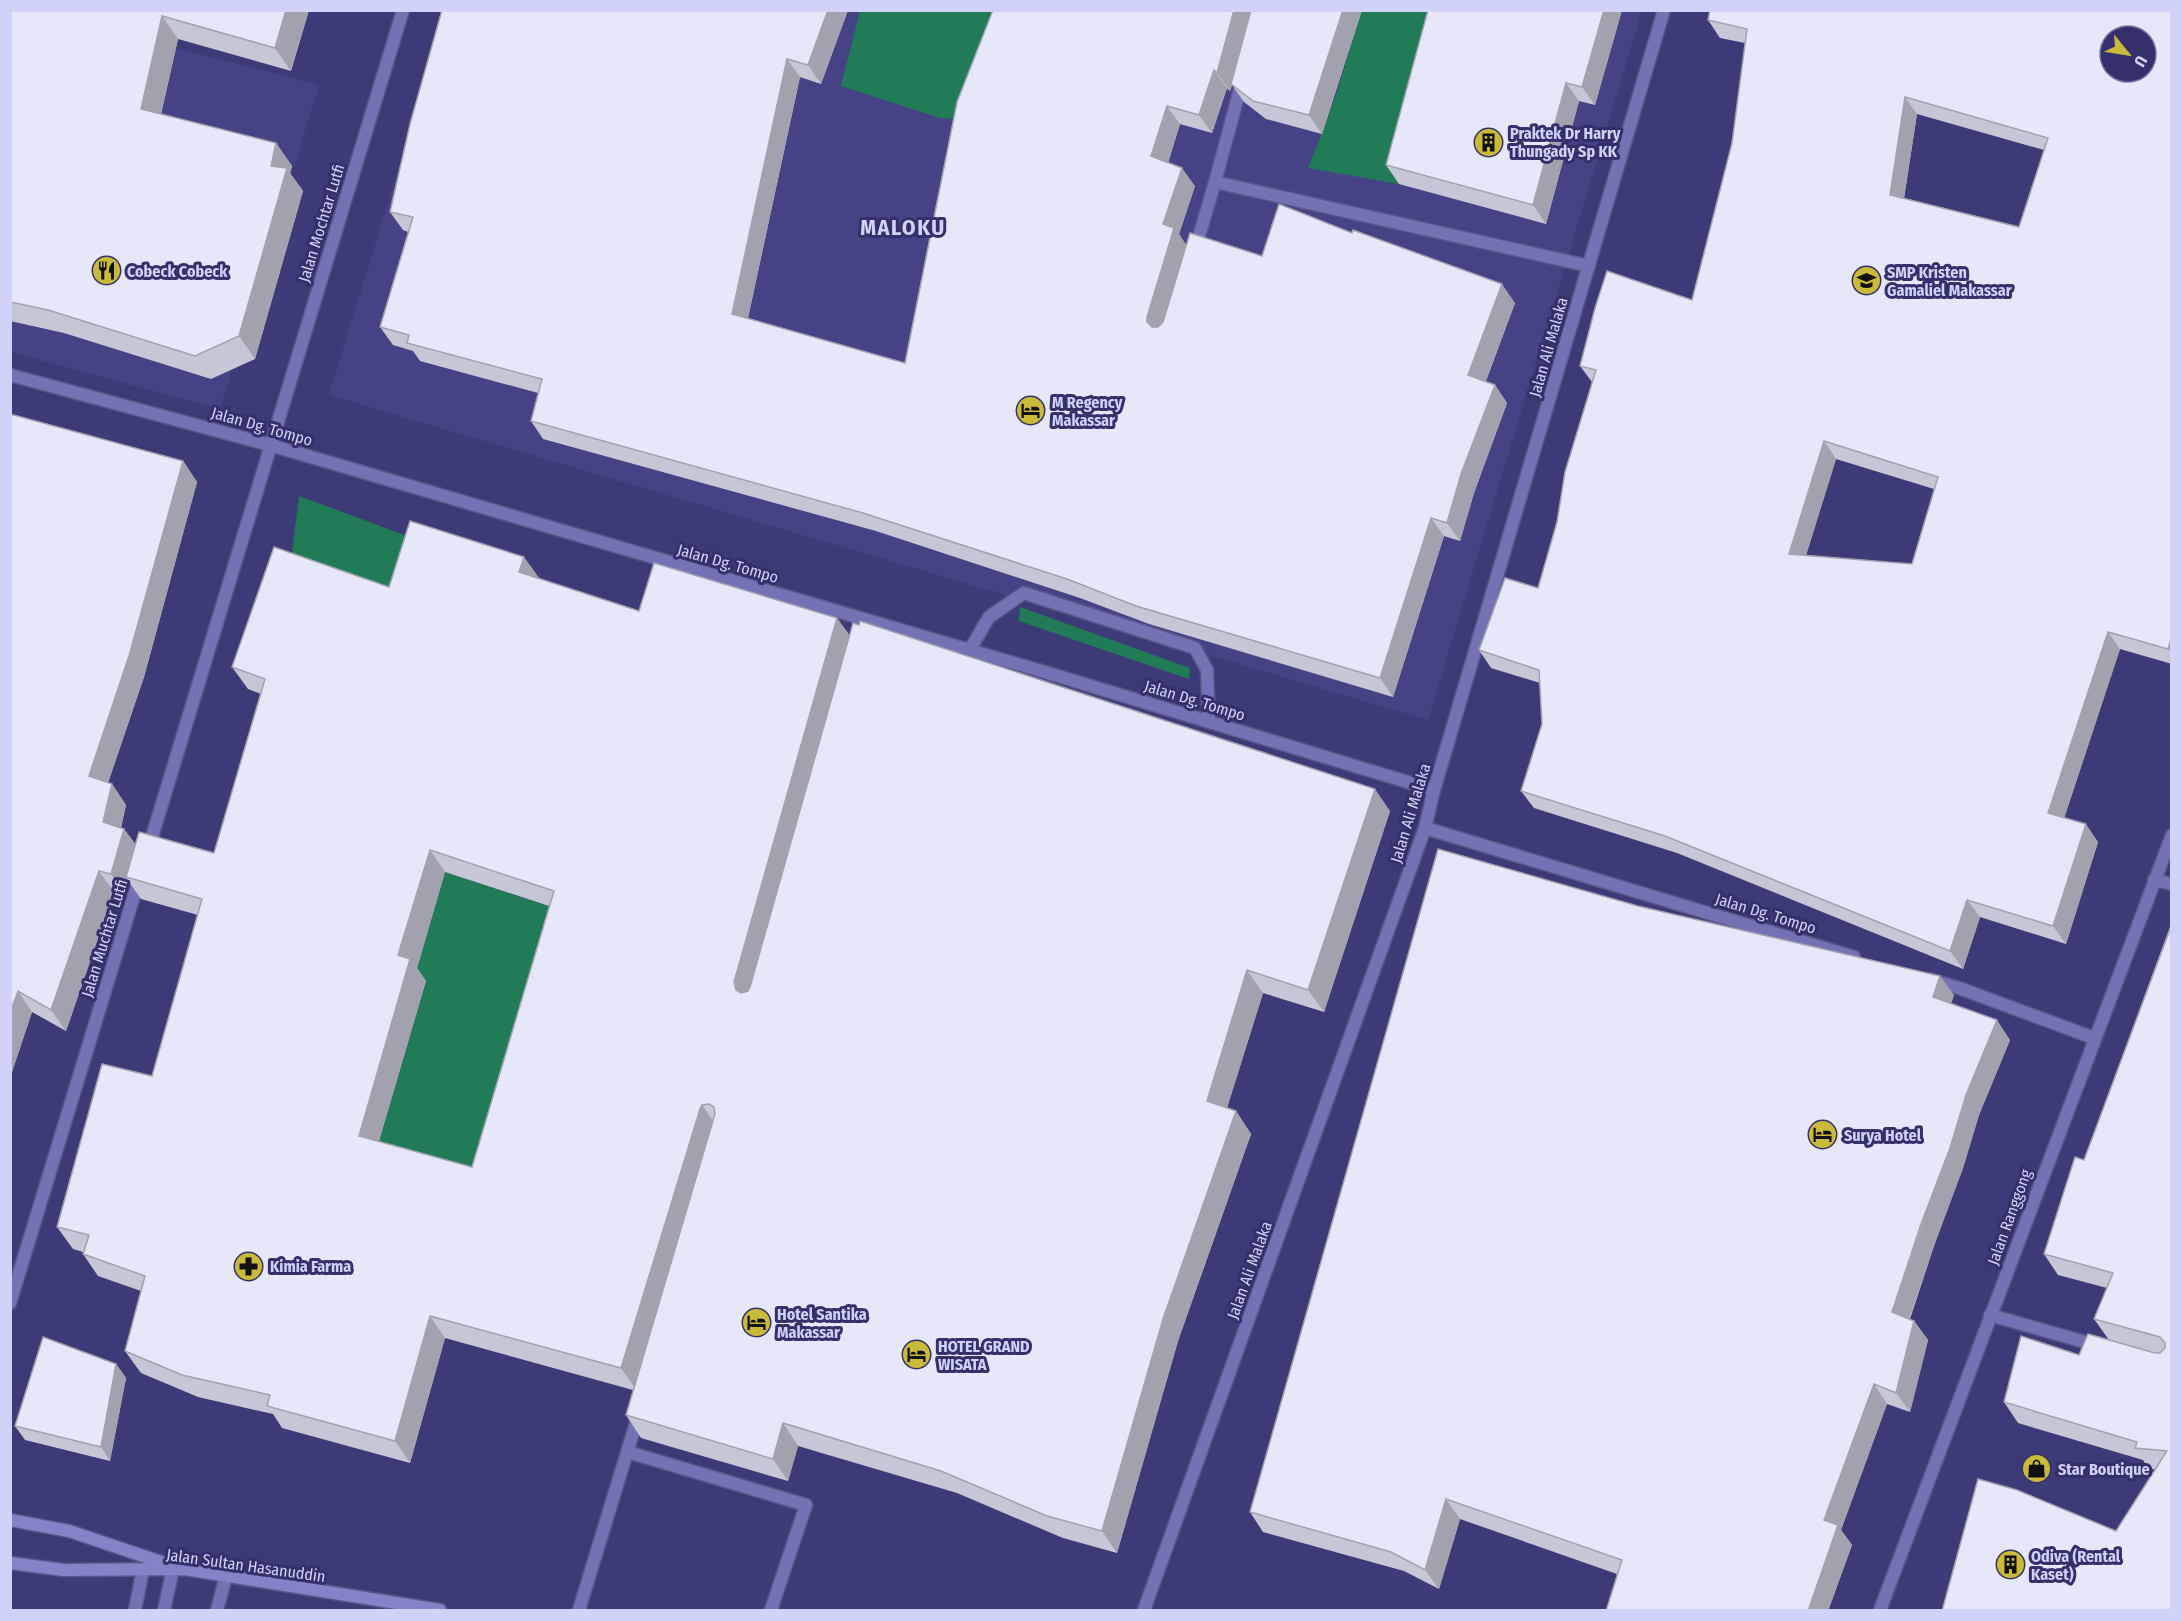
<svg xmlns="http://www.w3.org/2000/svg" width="2182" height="1621" viewBox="0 0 2182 1621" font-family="'Fira Sans Condensed',sans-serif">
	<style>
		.built { fill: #454386 }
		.green { fill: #217b57 }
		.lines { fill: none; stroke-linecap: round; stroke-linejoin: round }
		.lane-casing { stroke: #585688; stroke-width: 15 }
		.street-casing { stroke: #585688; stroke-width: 15 }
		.secondary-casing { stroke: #585688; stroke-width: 15 }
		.lane { stroke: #7272b4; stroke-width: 12 }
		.street { stroke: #7272b4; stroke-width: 12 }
		.secondary { stroke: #8384c8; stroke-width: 12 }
		.wall { fill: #c6c7d6; fill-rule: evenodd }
		.shaded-wall { fill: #a1a2ae }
		.building { fill: #e6e7f9; stroke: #a1a2ae; stroke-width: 1.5; fill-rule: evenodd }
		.labels { text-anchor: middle; stroke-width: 6; stroke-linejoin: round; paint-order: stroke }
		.poi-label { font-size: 16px; font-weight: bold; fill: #d0d3f7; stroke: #34306b; text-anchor: start }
		.street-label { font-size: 16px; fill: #d0d3f7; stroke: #34306b }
		.district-label { font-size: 22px; font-weight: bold; letter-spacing: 1.5px; fill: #d0d3f7; stroke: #34306b }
	</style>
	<rect width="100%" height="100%" fill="#3d3b77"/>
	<!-- built -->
	<g class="built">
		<polygon points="10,11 34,11 319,85 220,409 11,352"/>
		<polygon points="447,11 1642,11 1428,720 329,395"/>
	</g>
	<!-- green -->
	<g class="green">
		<polygon points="997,10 970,120 940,118 841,86 860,11"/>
		<path d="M1359,11H1446L1399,184L1308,168C1329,118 1348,64 1359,11Z"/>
		<polygon points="299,496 426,543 407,610 290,569"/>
		<polygon points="1020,607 1190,668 1189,679 1019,621"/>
		<polygon points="445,872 569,913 487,1189 374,1158 426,982 414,977"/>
	</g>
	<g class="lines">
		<defs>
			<g id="lane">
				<polyline points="969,651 989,617 1024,593 1195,648 1207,670 1209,722"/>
				<polyline points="628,1452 806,1505 771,1610"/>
				<polyline points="135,1610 143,1569"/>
				<polyline points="164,1610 173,1569"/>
				<polyline points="217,1610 226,1576"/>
				<polyline points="579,1610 639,1413"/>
			</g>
			<g id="street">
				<polyline points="1243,78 1215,182 1589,266"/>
				<polyline points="1195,250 1215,182"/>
				<polyline points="10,375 270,445 1048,673 1434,790"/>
				<polyline points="1425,828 1854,957"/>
				<polyline points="148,850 403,10"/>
				<polyline points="2154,880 2172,884"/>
				<polyline points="1931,980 1959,988 2094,1038"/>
				<polyline points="10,1303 140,876"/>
				<polyline points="1990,1315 2099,1346"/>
				<polyline points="1144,1610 1425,828 1434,790 1664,10"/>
				<polyline points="1880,1610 2172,835"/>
			</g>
			<g id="secondary">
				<polyline points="10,1520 69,1531 173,1566"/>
				<polyline points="10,1563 64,1570 184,1569 440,1610"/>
			</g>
		</defs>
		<!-- lane casing -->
		<use href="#lane" class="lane-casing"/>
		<!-- street casing -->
		<use href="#street" class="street-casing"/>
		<!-- secondary casing -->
		<use href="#secondary" class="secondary-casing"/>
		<!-- lane -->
		<use href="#lane" class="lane"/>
		<!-- street -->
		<use href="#street" class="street"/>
		<!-- secondary -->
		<use href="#secondary" class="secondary"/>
	</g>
	<!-- wall -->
	<g class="wall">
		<polygon points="10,10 309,10 291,71 178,39 161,114 276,143 292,166 290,173 303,191 255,359 211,379 64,333 10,321"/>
		<polygon points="442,10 848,10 821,84 800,77 748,318 905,363 993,10 1362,10 1322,134 1266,119 1244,102 1232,85 1230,91 1227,88 1212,133 1180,124 1168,163 1195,186 1179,234 1186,245 1262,256 1515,303 1486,381 1495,385 1507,403 1474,493 1460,541 1444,536 1393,697 1149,624 1080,598 876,531 543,439 531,421 538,393 420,361 413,351 393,345 380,327 408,232 403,230 390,212"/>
		<polygon points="1428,10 1622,10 1595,105 1579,101 1546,224 1399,184 1386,165"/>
		<path d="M2172,10V664L2120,649L2064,818L2098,842L2066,944L1980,917L1963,969L1677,853L1534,808L1521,791L1542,724L1540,683L1491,668L1479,650L1538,588L1557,522L1592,382L1580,366L1692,300L1732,143L1745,43L1720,38L1708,20ZM1917,114L2044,150L2019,227L1904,198ZM1836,459L1934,489L1912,564L1806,555Z"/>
		<path d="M10,414L183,461L197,482L144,677L108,783L112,784L126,805L121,828L124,829L136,845L214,853L261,694L248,689L232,667L389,587L540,579L639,611L837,618L850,636L1390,811L1324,1012L1263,993L1227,1108L1236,1111L1251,1134L1178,1341L1117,1553L1063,1538L957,1493L798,1446L788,1481L641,1438L626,1415L633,1390L445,1338L410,1463L282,1428L273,1414L198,1397L141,1373L125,1351L141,1291L98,1276L83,1254V1252L73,1249L57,1227L152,1076L198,915L141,899L129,882L125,895L114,892L66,1031L32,1012L10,1078ZM445,872L549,906L472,1167L379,1141L426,981L417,968Z"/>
		<polygon points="2171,924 2172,1611 2116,1531 2155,1469 2149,1469 2143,1460 2018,1423 2004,1402 2079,1355 2109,1340 2094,1319 2107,1288 2058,1275 2044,1254 2084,1160"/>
		<polygon points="1954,995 1951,1003 2010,1040 1979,1115 1963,1168 1935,1243 1910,1319 1914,1321 1928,1340 1910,1412 1887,1404 1841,1530 1852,1545 1828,1611 1606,1611 1617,1574 1460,1519 1439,1589 1404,1571 1263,1532 1250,1512"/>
		<polygon points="116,1364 126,1378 110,1461 25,1440 15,1426"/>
	</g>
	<!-- shaded-wall -->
	<g class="shaded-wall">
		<polygon points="286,10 309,10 291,71 275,48"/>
		<polygon points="828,10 848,10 821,84 808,65"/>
		<polygon points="1234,10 1251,10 1230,91 1217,73"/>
		<polygon points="1343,10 1362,10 1322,134 1309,115"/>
		<polygon points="1604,10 1622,10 1595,105 1582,87"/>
		<polygon points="162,16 178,39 157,132 141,109"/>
		<polygon points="787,59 800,77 745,332 732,314"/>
		<polygon points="1214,70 1227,88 1212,133 1199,115"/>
		<polygon points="1566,83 1579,101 1546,224 1533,205"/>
		<polygon points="1905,97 1917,114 1902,212 1890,195"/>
		<polygon points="1167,106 1180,124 1164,175 1151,156"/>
		<polygon points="276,143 292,166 290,173 303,191 255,359 239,336"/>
		<polygon points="1182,168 1195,186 1179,234 1187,246 1160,336 1147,322 1147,317 1163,224"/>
		<polygon points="1502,284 1515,303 1481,394 1468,375"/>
		<polygon points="1495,385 1507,403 1474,493 1460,541 1447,523 1461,474"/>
		<polygon points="1824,441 1836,459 1801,572 1789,554"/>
		<polygon points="183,461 197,482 144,677 103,797 89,776"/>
		<polygon points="1431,518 1444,536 1393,697 1380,678"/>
		<polygon points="524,557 540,579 519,572"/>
		<polygon points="837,618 853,641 752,1012 736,990 734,982"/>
		<polygon points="2108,632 2120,649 2060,831 2048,813"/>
		<polygon points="2172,636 2172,654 2168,649"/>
		<polygon points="112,784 126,805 117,843 103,822"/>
		<polygon points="1375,789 1390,811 1324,1012 1308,990"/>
		<polygon points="2086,824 2098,842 2066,944 2053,926"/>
		<polygon points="124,829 139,850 126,877 129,882 125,895 111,874"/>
		<polygon points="430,850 445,872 417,968 426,981 374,1158 359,1136 398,955"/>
		<polygon points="99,871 114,892 66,1031 51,1010"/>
		<polygon points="1967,900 1980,917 1963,969 1950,951"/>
		<polygon points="1247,970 1263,993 1222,1124 1207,1101"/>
		<polygon points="1940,976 1954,995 1947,1016 1933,997"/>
		<polygon points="18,991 32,1012 10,1078 10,1013"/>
		<polygon points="1997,1020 2010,1040 1979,1115 1963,1168 1935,1243 1905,1331 1892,1312 1966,1095"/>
		<polygon points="702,1105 718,1128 637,1391 621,1368 700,1109"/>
		<polygon points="1236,1111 1251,1134 1178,1341 1117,1553 1102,1531 1163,1319"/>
		<polygon points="430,1316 445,1338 410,1463 395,1441"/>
		<polygon points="1914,1321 1928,1340 1910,1412 1896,1393"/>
		<polygon points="116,1364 126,1378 110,1461 101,1447"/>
		<polygon points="1874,1384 1887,1404 1841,1530 1852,1545 1828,1611 1808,1611 1824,1520"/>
		<polygon points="783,1423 798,1446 788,1481 773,1459"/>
		<polygon points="1446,1499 1460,1519 1439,1589 1425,1570"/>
	</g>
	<!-- building -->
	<g class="building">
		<polygon points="10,10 286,10 275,48 162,16 141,109 276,143 271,166 287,168 239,336 195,356 48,310 10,302"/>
		<polygon points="442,10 828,10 808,65 787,59 732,314 905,363 957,102 993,10 1234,10 1217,73 1214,70 1199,115 1167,106 1151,156 1182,168 1163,224 1174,228 1147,317 1147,322 1152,327 1158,327 1163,322 1190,233 1262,256 1279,204 1352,233 1353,230 1502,284 1468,375 1495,385 1461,474 1447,523 1431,518 1380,678 1136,606 1067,579 863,513 531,421 542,379 407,343 409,335 380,327 413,217 390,212 410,124"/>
		<polygon points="1251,10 1343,10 1309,115 1253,101 1231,84"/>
		<polygon points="1428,10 1604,10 1582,87 1566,83 1533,205 1386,165"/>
		<path d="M1710,10H2172V636L2168,649L2108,632L2048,813L2086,824L2053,926L1967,900L1950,951L1665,836L1521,791L1542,724L1539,670L1479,650L1505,578L1538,588L1557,522L1565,472L1596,370L1580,366L1595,308L1607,271L1692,300L1732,143L1747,29L1708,20ZM2110,36H2146V72H2110ZM1905,97L2048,138L2019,227L1890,195ZM1824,441L1938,477L1912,564L1789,554Z"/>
		<polygon points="10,414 183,461 129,656 89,776 112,784 103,822 124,829 111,874 99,871 51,1010 18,991 10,1013"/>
		<path d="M410,521L524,557L519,572L639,611L654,563L837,618L734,982L736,990L741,993L748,991L750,987L853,623L859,625L860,621L1375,789L1308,990L1247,970L1207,1101L1236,1111L1163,1319L1102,1531L1047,1516L941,1471L783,1423L773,1459L626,1415L715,1114L714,1107L709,1104L702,1105L700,1109L621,1368L430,1316L395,1441L267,1406L270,1395L182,1375L125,1351L145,1276L83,1254L89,1235L57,1227L102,1064L152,1076L202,899L126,877L139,832L214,853L265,679L232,667L274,547L389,587ZM430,850L554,891L472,1167L359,1136L410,959L398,955Z"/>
		<polygon points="1438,849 1638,906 1940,976 1933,997 1997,1020 1966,1095 1950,1148 1921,1224 1892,1312 1914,1321 1896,1393 1874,1384 1824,1520 1838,1525 1808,1611 1606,1611 1622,1560 1446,1499 1425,1570 1391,1552 1250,1512"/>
		<polygon points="2172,924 2172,1611 1942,1611 1978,1479 2017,1490 2116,1531 2167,1451 2135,1448 2137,1442 2004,1402 2021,1336 2079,1355 2088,1334 2155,1353 2160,1353 2165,1348 2165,1343 2160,1337 2094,1319 2113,1273 2044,1254 2075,1157 2084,1160"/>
		<polygon points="43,1337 116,1364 101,1447 15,1426"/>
	</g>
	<!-- icons -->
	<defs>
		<symbol id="building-disc" viewBox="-11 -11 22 22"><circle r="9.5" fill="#caba3a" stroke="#34306b"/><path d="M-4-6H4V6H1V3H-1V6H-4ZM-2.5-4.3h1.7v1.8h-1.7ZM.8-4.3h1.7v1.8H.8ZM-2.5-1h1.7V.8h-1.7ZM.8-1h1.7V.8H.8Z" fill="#111"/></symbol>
		<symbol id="restaurant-disc" viewBox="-11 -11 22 22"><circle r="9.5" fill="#caba3a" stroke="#34306b"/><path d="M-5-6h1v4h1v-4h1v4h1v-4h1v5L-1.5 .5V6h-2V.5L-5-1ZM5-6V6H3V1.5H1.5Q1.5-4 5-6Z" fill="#111"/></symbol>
		<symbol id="school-disc" viewBox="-11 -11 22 22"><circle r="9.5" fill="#caba3a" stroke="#34306b"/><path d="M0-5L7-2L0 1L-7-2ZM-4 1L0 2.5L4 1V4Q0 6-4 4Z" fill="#111"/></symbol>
		<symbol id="hotel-disc" viewBox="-11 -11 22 22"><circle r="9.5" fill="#caba3a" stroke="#34306b"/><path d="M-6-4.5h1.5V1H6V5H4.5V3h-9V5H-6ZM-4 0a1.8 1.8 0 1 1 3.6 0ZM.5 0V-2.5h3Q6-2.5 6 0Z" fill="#111"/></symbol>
		<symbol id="pharmacy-disc" viewBox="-11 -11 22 22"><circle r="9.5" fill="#caba3a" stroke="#34306b"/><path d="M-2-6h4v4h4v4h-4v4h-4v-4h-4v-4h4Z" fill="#111"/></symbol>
		<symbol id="shop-disc" viewBox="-11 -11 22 22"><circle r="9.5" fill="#caba3a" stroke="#34306b"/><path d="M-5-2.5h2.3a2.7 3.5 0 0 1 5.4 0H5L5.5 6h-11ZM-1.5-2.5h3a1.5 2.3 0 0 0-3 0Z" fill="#111"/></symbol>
	</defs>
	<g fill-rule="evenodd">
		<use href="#building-disc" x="1472" y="126" width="33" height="33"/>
		<use href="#restaurant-disc" x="90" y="254" width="33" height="33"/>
		<use href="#school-disc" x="1850" y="264" width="33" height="33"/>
		<use href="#hotel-disc" x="1014" y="394" width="33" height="33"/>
		<use href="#hotel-disc" x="1806" y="1118" width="33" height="33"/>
		<use href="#pharmacy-disc" x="232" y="1250" width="33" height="33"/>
		<use href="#hotel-disc" x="740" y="1306" width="33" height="33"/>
		<use href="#hotel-disc" x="900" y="1338" width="33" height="33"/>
		<use href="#shop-disc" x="2020" y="1452" width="33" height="33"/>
		<use href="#building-disc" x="1994" y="1548" width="33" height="33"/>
	</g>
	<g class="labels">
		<!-- poi labels -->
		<g class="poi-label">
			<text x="1510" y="139">Praktek Dr Harry<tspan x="1510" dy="18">Thungady Sp KK</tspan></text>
			<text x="127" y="277">Cobeck Cobeck</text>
			<text x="1887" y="278">SMP Kristen<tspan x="1887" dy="18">Gamaliel Makassar</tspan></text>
			<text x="1052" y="408">M Regency<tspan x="1052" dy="18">Makassar</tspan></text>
			<text x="1844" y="1141">Surya Hotel</text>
			<text x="270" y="1272">Kimia Farma</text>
			<text x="777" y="1320">Hotel Santika<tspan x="777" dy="18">Makassar</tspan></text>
			<text x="938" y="1352">HOTEL GRAND<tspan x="938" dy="18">WISATA</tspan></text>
			<text x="2058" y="1475">Star Boutique</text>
			<text x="2031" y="1562">Odiva (Rental<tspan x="2031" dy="18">Kaset)</tspan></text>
		</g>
		<!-- street labels -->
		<g class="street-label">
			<text transform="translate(321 223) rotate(-73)" y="6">Jalan Mochtar Lutfi</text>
			<text transform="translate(1548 347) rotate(-74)" y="6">Jalan Ali Malaka</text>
			<text transform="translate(262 426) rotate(16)" y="6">Jalan Dg. Tompo</text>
			<text transform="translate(728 563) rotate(16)" y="6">Jalan Dg. Tompo</text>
			<text transform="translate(1195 700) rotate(17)" y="6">Jalan Dg. Tompo</text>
			<text transform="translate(1410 813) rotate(-73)" y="6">Jalan Ali Malaka</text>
			<text transform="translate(1766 913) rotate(17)" y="6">Jalan Dg. Tompo</text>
			<text transform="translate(104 938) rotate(-73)" y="6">Jalan Muchtar Lutfi</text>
			<text transform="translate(2009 1217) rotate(-70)" y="6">Jalan Ranggong</text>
			<text transform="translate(1249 1270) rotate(-70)" y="6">Jalan Ali Malaka</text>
			<text transform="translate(246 1565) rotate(8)" y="6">Jalan Sultan Hasanuddin</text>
		</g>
		<!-- district labels -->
		<g class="district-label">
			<text x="903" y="235">MALOKU</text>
		</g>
	</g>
	<!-- border -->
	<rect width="2182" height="1621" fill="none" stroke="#d0d3f7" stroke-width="24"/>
	<!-- north arrow -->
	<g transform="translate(2128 54) rotate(120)"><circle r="28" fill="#34306b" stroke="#7271a3" stroke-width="1.5"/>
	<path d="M0-4.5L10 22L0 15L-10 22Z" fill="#caba3a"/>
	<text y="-9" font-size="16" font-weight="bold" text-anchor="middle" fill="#d0d3f7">U</text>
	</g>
</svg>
